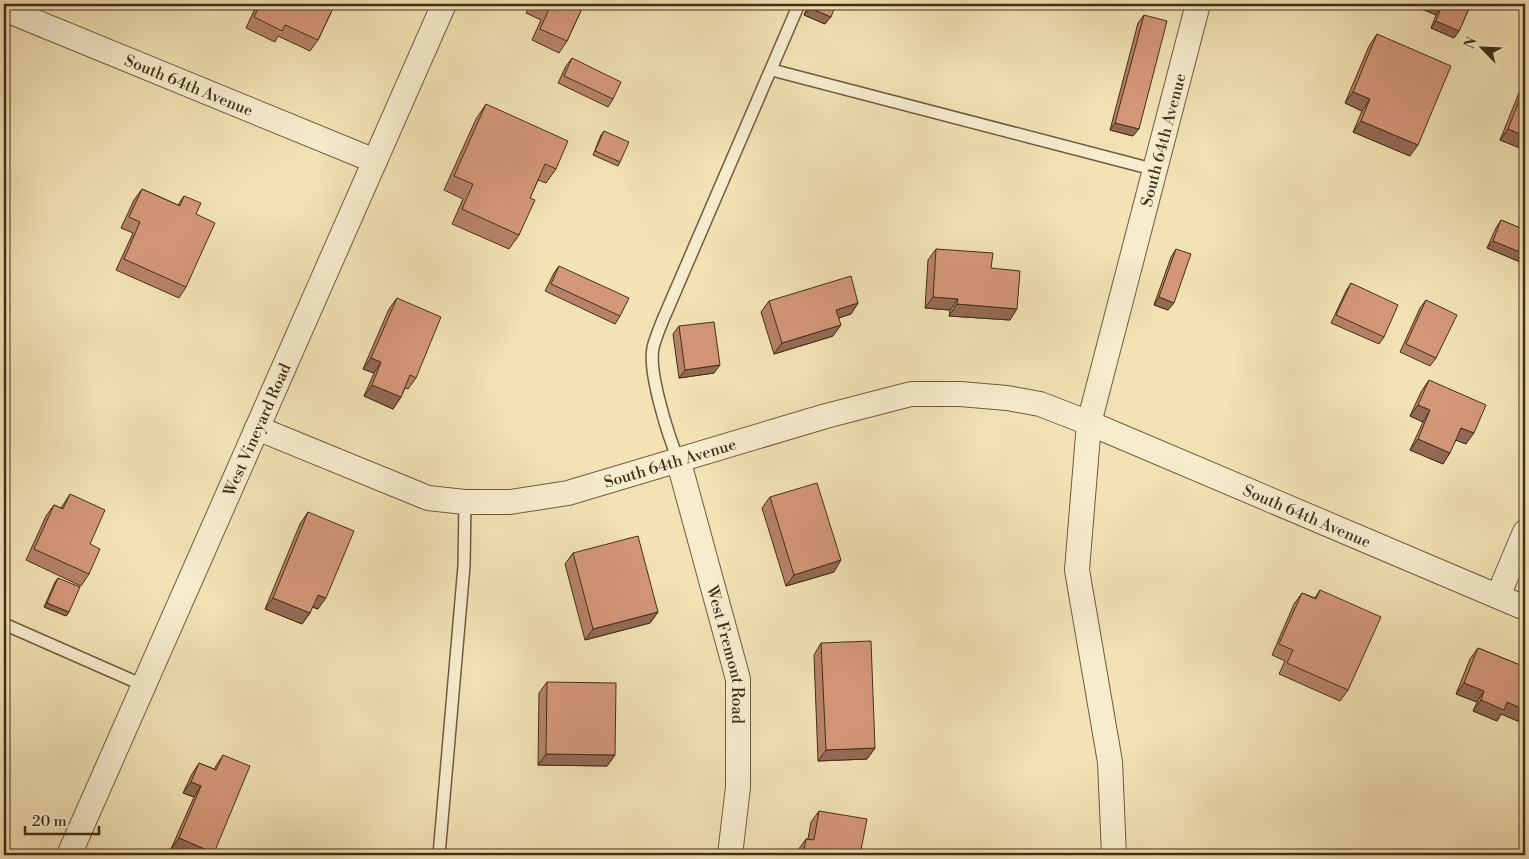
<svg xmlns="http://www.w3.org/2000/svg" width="1529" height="859" viewBox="0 0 1529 859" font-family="'Libre Bodoni',serif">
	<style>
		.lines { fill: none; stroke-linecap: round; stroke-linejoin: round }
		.service-casing { stroke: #6d5c3e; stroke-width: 14 }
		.minor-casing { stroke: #6d5c3e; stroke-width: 26 }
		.service { stroke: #f7ecce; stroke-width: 11 }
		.minor { stroke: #f7ecce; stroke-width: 24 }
		.wall { fill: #b68268; stroke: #412f17 }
		.shaded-wall { fill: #946a55; stroke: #412f17 }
		.building { fill: #d49779; stroke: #412f17 }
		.labels { text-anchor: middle; stroke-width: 4; stroke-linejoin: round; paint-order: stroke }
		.street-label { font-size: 16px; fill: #412f17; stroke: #f7ecce }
	</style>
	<rect width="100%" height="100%" fill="#f2e2b4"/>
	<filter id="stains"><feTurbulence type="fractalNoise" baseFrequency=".004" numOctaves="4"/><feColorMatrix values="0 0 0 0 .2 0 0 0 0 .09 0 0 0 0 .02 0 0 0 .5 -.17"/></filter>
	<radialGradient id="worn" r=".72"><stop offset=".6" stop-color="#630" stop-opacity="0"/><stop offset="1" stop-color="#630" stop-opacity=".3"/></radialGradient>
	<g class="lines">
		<defs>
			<g id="service">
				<polyline points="772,70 1156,170"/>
				<path d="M678,459C668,435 648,372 653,348C655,339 659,330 662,322L799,4"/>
				<polyline points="4,624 145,686"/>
				<polyline points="439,855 464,566 465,502"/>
			</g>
			<g id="minor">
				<path id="s1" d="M4,9L375,161"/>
				<path id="s2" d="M257,428L428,498L465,502H510L568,493L826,416L911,394H960L1007,398L1040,404L1089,423L1525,608"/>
				<path id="s3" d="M678,459L738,679V787L730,855"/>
				<polyline points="1498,596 1525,532"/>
				<path id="s4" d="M69,855L444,4"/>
				<path id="s5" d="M1114,855L1110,762L1077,570L1089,423L1198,4"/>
			</g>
		</defs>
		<!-- service casing -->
		<use href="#service" class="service-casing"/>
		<!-- minor casing -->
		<use href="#minor" class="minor-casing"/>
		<!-- service -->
		<use href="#service" class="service"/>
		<!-- minor -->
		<use href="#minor" class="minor"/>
	</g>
	<!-- wall -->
	<g class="wall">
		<polygon points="257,4 335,4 318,40 310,51 278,36 275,42 246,28"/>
		<polygon points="530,4 584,4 567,41 559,53 532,40 541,20 526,13"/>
		<polygon points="809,4 836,4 825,24 804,15"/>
		<polygon points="1418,4 1471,4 1459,31 1454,38 1431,28 1436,15 1417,7"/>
		<polygon points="1144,15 1133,136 1110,130 1138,23"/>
		<polygon points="1377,34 1410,156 1353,132 1362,111 1345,103 1369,46"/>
		<polygon points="572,58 613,99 608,107 558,83 566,66"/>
		<polygon points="1525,78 1525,150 1500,140"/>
		<polygon points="486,104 556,169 546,183 538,180 530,198 519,235 509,249 452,224 463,199 444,190 476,119"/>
		<polygon points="604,131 620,162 618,166 593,155 601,135"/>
		<polygon points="142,189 178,205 184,196 196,214 186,287 179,298 116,270 133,233 121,228 134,200"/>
		<polygon points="1501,220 1525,230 1525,264 1487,248 1496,228"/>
		<polygon points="936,249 991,268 1010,320 949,316 950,310 925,308 928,260"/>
		<polygon points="1176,249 1168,310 1154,305 1171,257"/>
		<polygon points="559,266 620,316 615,324 545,291 554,273"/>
		<polygon points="1351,283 1384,337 1379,344 1331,323 1346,291"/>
		<polygon points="397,298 416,378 408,389 405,388 401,397 393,409 364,396 374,373 363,369 389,309"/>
		<polygon points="1426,300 1436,358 1430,366 1400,352 1420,308"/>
		<polygon points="769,301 858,303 851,314 839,318 833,336 774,354 761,312"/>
		<polygon points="679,326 714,373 679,378 673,334"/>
		<polygon points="1429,380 1466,444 1456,440 1443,464 1410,450 1423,422 1410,416 1421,392"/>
		<polygon points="70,494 90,544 89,574 81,586 26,560 46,516 54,505 61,508"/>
		<polygon points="770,497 834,572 786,586 762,508"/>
		<polygon points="308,512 318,609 312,607 310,613 302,624 265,609 300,524"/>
		<polygon points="573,553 658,612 650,623 585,640 565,564"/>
		<polygon points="58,578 69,612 66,616 44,607 55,582"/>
		<polygon points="1320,590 1348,690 1340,701 1279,674 1285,661 1272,655 1294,604 1302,593 1315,598"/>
		<polygon points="821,643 875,748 867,759 818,761 814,655"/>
		<polygon points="1478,648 1525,667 1525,724 1501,714 1497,721 1473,711 1477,702 1456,694 1470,659"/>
		<polygon points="547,682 615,755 607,766 538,765 539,693"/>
		<polygon points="223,755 212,855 185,855 171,849 194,797 183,793 192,774 199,763 214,769"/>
		<polygon points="819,811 860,855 797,855 798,850 806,839 808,839 811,822"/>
	</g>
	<!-- shaded-wall -->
	<g class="shaded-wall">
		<polygon points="1419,4 1432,4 1441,8 1436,15 1417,7"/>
		<polygon points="810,8 831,17 825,24 804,15"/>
		<polygon points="1436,21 1459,31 1454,38 1431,28"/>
		<polygon points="1353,92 1370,99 1362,111 1345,103"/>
		<polygon points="1361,121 1418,145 1410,156 1353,132"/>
		<polygon points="1115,123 1139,129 1133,136 1110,130"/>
		<polygon points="1508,129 1525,136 1525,150 1500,140"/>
		<polygon points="1493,241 1525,254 1525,264 1487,248"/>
		<polygon points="933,297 958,299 950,310 925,308"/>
		<polygon points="1159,297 1174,303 1168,310 1154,305"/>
		<polygon points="858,303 851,314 828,321 836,310"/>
		<polygon points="957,304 1017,309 1010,320 949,316"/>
		<polygon points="841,325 833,336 774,354 782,343"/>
		<polygon points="371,358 381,362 374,373 363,369"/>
		<polygon points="720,365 714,373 679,378 685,370"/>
		<polygon points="372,385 401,397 393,409 364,396"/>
		<polygon points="1418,405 1430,410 1423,422 1410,416"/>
		<polygon points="1461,428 1474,433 1466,444 1453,439"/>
		<polygon points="1418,439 1450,453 1443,464 1410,450"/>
		<polygon points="841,560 834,572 786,586 794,575"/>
		<polygon points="318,595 326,598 318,609 310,606"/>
		<polygon points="273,598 310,613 302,624 265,609"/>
		<polygon points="47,603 69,612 66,616 44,607"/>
		<polygon points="658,612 650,623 585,640 593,629"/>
		<polygon points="1464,683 1484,691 1477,702 1456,694"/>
		<polygon points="1481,700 1507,702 1525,710 1525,724 1501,714 1497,721 1473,711"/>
		<polygon points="875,748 867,759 818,761 826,750"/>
		<polygon points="546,754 615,755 607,766 538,765"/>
		<polygon points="191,782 201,786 194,797 183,793"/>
		<polygon points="179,838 214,853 212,855 185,855 171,849"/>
	</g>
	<!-- building -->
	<g class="building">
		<polygon points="260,4 335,4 318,40 285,25 282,31 254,17"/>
		<polygon points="537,4 584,4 567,41 540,29 549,9"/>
		<polygon points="811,4 836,4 831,17 810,8"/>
		<polygon points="1432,4 1471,4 1459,31 1436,21 1441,8"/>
		<polygon points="1144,15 1167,21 1139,129 1115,123"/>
		<polygon points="1377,34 1451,66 1418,145 1361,121 1370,99 1353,92"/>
		<polygon points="572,58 621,82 613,99 564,76"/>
		<polygon points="1525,86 1525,136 1508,129"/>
		<polygon points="486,104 568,141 556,169 545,164 530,198 535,200 519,235 462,209 473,184 454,176"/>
		<polygon points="604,131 629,142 620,162 595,151"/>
		<polygon points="142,189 180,206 184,196 201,203 196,214 215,223 186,287 124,259 140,222 129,217"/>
		<polygon points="1501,220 1525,230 1525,254 1493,241"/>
		<polygon points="936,249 993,253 991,268 1020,271 1017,309 957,304 958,299 933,297"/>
		<polygon points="1176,249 1191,254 1174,303 1159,297"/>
		<polygon points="559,266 629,298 620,316 551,284"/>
		<polygon points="851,276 858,303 836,310 841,325 782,343 769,301"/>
		<polygon points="1351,283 1398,305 1384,337 1336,315"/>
		<polygon points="397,298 441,317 416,378 410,375 401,397 372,385 381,362 371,358"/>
		<polygon points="1426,300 1457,315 1436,358 1406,344"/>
		<polygon points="714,322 720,365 685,370 679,326"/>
		<polygon points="1429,380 1486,405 1474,433 1461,428 1450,453 1418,439 1430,410 1418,405"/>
		<polygon points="817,483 841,560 794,575 770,497"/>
		<polygon points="70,494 105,510 90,544 100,549 89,574 34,549 54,505 63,509"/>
		<polygon points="308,512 354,531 326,598 318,595 310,613 273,598"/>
		<polygon points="638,536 658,612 593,629 573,553"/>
		<polygon points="58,578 80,587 69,612 47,603"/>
		<polygon points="1320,590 1381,617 1348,690 1287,663 1293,650 1279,644 1302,593 1316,599"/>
		<polygon points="871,641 875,748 826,750 821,643"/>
		<polygon points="1478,648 1525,667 1525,710 1507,702 1504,710 1481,700 1484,691 1464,683"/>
		<polygon points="4,677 9,679 4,692"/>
		<polygon points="547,682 616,683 615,755 546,754"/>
		<polygon points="223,755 250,766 214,853 179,838 201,786 191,782 199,763 216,770"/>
		<polygon points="819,811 867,819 860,855 803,855 806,839 814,840"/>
	</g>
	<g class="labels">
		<!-- street labels -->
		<g class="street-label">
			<text dy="6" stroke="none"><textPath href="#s1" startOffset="200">South 64th Avenue</textPath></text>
			<text dy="6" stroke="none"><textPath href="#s5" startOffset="728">South 64th Avenue</textPath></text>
			<text dy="6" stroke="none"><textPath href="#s4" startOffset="465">West Vineyard Road</textPath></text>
			<text dy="6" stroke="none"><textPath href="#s2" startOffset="432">South 64th Avenue</textPath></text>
			<text dy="6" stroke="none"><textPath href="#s2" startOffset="1102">South 64th Avenue</textPath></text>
			<text dy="6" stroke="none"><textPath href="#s3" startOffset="202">West Fremont Road</textPath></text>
		</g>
	</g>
	<!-- margin -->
	<rect width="1529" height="859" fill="none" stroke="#f2e2b4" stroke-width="20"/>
	<rect x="5" y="5" width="1519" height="849" fill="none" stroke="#412f17" stroke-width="2.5"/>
	<rect x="10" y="10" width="1509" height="839" fill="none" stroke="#412f17"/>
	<!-- north arrow -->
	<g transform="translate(1482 48) rotate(294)" stroke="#f7ecce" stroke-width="4" paint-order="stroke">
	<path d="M0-4L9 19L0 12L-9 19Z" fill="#412f17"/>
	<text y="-8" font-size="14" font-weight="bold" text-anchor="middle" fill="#412f17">N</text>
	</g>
	<!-- scale -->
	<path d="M25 826v8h74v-8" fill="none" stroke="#412f17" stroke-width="2.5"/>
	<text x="32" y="826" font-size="15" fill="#412f17" stroke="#f7ecce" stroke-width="4" paint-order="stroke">20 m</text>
	<rect width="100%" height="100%" filter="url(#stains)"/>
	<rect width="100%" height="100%" fill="url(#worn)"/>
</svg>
